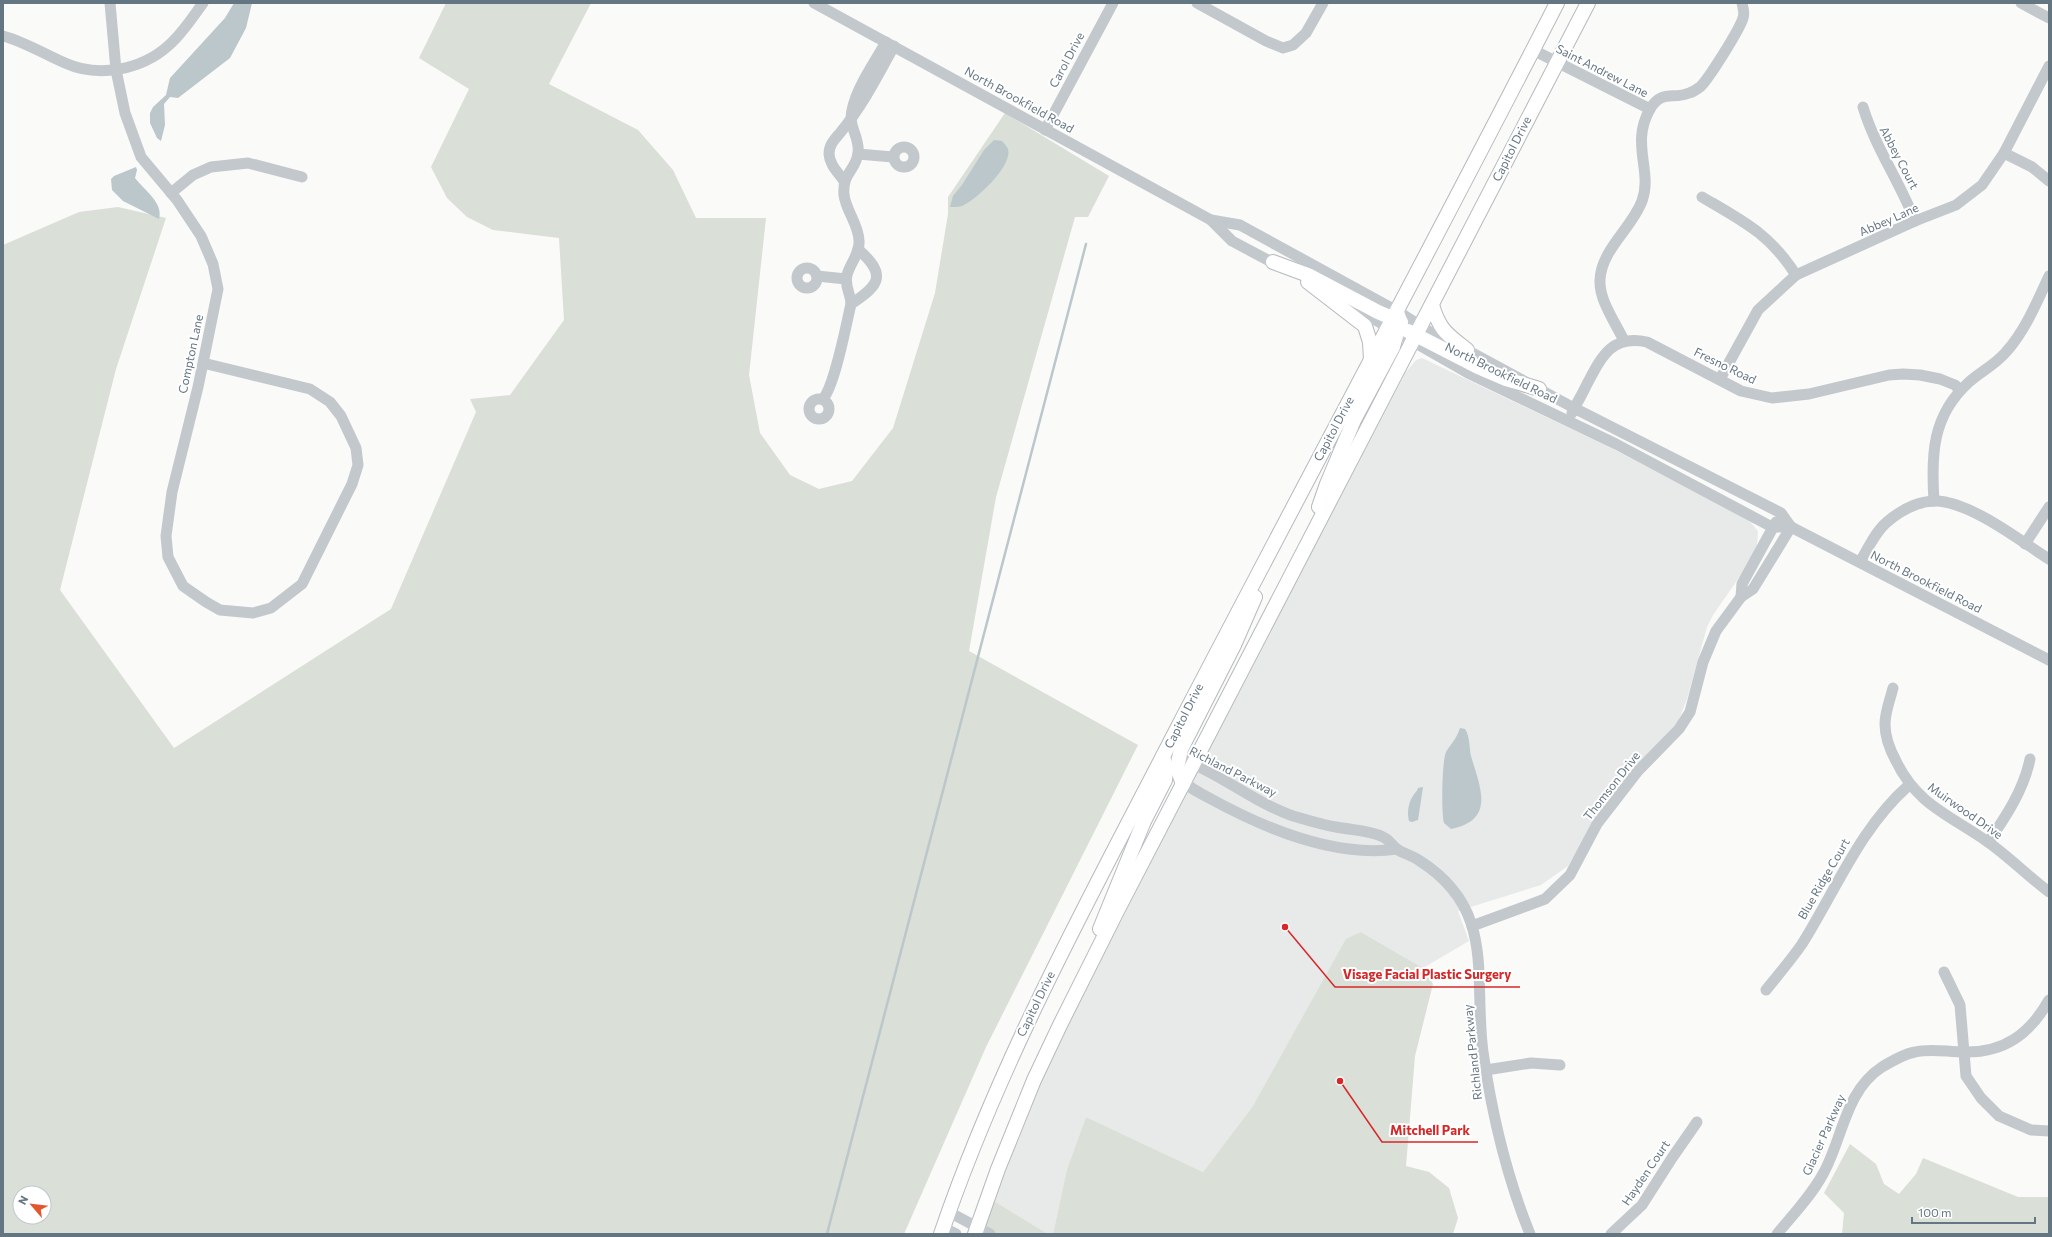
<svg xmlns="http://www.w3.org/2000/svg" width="2052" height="1237" viewBox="0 0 2052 1237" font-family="Commissioner,sans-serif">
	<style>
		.built { fill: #e8e9e9 }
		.green { fill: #dadfd7; fill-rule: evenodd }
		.water { fill: #bbc7cb }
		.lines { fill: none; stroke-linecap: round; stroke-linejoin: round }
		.stream { stroke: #bbc7cb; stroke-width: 2.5 }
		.major-casing { stroke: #b5babe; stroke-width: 16 }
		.minor { stroke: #c3c8cc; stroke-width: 11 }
		.major { stroke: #fff; stroke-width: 14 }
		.labels { text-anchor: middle; stroke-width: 4; stroke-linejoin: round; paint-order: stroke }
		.street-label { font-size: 12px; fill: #657683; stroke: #fff }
		.leader { fill: none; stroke: #d62828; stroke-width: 1.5 }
		.callout-dot { fill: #d62828; stroke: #fff; stroke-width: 1.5 }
		.callout-label { font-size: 13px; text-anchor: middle; font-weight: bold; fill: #d62828; stroke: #fff; stroke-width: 4; stroke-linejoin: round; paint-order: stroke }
	</style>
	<rect width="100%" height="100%" fill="#fafaf8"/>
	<!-- built -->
	<polygon class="built" points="1422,358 1605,445 1748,519 1758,531 1757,546 1747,566 1713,615 1707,627 1687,699 1678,722 1614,794 1568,866 1541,885 1458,911 1469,941 1423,968 1361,932 1253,1106 1203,1172 1086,1117 1067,1169 1053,1234 1048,1234 994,1201 1047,1067 1105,946 1406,372 1416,360"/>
	<!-- green -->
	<g class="green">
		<path d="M446,3H591L549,84L638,130L673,170L696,218H766L749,375L760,433L790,475L819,489L852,481L893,428L935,293L948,214V197L1005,113L1109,176L1088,217H1075L996,497L969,651L1138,745L986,1047L904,1234H3V245L79,212L118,207L166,218L116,369L60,590L174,748L391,609L476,412L470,399L510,395L564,320L559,238L493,230L467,217L447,198L431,167L469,89L419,58ZM20,1193H44V1217H20Z"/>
		<polygon points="1361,932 1423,968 1433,984 1415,1056 1406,1166 1429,1172 1449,1188 1458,1218 1453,1234 1053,1234 1067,1169 1086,1117 1203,1172 1253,1106 1346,939"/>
		<polygon points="1850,1144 1876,1164 1884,1184 1899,1194 1916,1174 1923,1158 2018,1197 2049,1197 2049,1234 1842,1234 1844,1213 1824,1193"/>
		<polygon points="994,1201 1048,1234 982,1234"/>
	</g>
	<!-- water -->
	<g class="water">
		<polygon points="234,3 252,3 246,28 230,58 178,98 170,97 164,104 165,125 161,141 157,138 150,123 150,113 153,107 166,95 170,78 225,18"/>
		<path d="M994,140L1002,141C1004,143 1007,147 1008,149C1013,166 976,200 962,206C959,207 954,207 950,207L953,196L962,185L984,150Z"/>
		<path d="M136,167L137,170L135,178C144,190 164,203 159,219L123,201L112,190L111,179L114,176Z"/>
		<path d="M1460,728L1465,729C1470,736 1469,747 1471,756C1480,787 1496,820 1451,829L1444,823C1441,812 1442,761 1446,752C1451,744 1457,738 1460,728Z"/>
		<path d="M1423,787L1418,820L1412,822L1409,821C1407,813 1408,803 1413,796C1415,792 1417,792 1418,788Z"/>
	</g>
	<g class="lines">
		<!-- stream -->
		<polyline class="stream" points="827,1234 1086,244"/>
		<defs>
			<g id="major">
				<polyline points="1273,262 1308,275 1378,312 1401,322"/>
				<polyline points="1308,282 1365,326 1370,342 1371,361"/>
				<path d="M1432,305C1440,331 1447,334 1467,350"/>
				<polyline points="1408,331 1478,367 1506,379 1539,389"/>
				<polyline points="1319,507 1327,484 1354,420 1393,347 1400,321 1397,312"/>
				<polyline points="1183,784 1177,768 1181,749 1234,645 1255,597"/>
				<polyline points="1100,929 1144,821 1165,780 1166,770 1163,756"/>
				<path d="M941,1234C1002,1055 1092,894 1178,727C1304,485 1433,245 1557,3"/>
				<polyline points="975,1234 998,1169 1034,1080 1060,1025 1117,911 1588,3"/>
			</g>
		</defs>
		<!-- major casing -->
		<use href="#major" class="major-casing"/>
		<!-- minor -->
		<g class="minor">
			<polyline points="110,3 116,70 125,113 141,157 177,200 201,236 213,264 218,289 203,363 198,387 172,492 166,536 168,557 183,586 206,602 220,610 253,613 271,608 302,584 352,484 358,465 356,448 341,416 330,402 310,389 203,363"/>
			<polyline points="814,3 1211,220 1232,241 1279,266"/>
			<polyline points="1197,3 1266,41 1283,48 1293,45 1306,33 1323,3"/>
			<polyline points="2021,3 2049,18"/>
			<path d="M3,36C25,42 44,54 65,63C98,78 141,70 168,46C182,34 192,18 203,3"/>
			<polyline points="1533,50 1650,109"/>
			<path d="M1863,107C1875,147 1900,182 1915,221"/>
			<polyline points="1045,130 1113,3"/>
			<circle cx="904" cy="157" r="10"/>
			<polyline points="2004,153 2032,167 2049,181"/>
			<polyline points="858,154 893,157"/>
			<path d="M844,181C838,172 830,166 829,154C829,145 834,140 840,133C863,105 877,77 894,46"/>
			<polyline points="171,193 193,175 211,167 248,163 302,177"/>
			<path d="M1702,197C1743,221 1770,234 1796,275"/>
			<polyline points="1211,220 1240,225 1397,311 1433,334 1467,350 1574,408 1781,513 1791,527"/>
			<circle cx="807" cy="278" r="10"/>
			<polyline points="817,276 846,279"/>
			<polyline points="1337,298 1468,373 1616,444 1772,527 1791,527 2049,660"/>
			<path d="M851,304C880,285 887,275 858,249"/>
			<path d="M1624,341C1616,323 1599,301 1600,280C1601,250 1632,228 1642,201C1653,171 1630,144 1650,109C1662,89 1673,100 1689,93C1693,92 1697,89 1700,87C1708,80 1740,29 1743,18C1745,13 1743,8 1742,3"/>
			<polyline points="1720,379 1758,310 1796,275 1915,221 1956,205 1982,185 2004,153 2049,66"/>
			<circle cx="819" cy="409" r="10"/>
			<path d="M823,399C835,385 846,325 851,304C851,294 844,286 847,275C850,263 860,254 859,241C859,225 846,211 844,195C842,172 856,171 858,153C860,140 851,129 851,118C852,93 874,64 886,42"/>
			<path d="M1572,413C1576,404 1582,395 1586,386C1601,358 1611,334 1647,342L1741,391L1772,398L1809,394L1889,375L1903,374L1920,375L1940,379L1955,385L1960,390"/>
			<path d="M1934,501C1931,455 1932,416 1968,383C1980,372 1995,365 2006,352C2025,331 2037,302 2049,276"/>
			<polyline points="2025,544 2049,507"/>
			<path d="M1860,562C1868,549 1875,532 1887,522C1903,508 1924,498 1945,502C1980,509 2019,540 2049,559"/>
			<polyline points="1741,597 1742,584 1776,522"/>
			<path d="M1893,688C1890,700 1885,712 1885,724C1885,737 1890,750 1896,761C1917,805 1950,815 1988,842C2009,857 2028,876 2049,892"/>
			<path d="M1163,756C1173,758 1183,760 1193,764C1227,779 1258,804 1293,816C1307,820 1322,825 1336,827C1351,830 1370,830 1383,837C1390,840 1393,847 1398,850C1405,854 1413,856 1420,861C1497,910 1473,977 1483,1052C1492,1115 1506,1175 1530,1234"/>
			<path d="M1179,777C1186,787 1199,792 1211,799C1264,828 1335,858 1397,849"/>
			<path d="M1988,842C2006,817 2024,789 2030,759"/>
			<polyline points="1472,926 1545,899 1570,875 1597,824 1638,771 1679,729 1690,712 1703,662 1716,631 1741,597 1753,589 1791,527"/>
			<polyline points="1944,972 1960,1005 1966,1076 1981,1098 1999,1116 2031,1130 2049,1131"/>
			<path d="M1766,990C1778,975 1791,960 1802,944C1836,890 1860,828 1909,785"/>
			<polyline points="1486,1070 1531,1063 1560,1065"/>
			<polyline points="949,1212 990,1234"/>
			<polyline points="944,1228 956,1234"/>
			<polyline points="1611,1234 1642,1205 1672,1158 1697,1122"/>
			<path d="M1777,1234C1793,1215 1811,1196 1823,1174C1843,1138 1845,1091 1882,1067C1892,1061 1904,1054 1915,1052C1931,1048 1947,1052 1964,1052C2004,1053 2030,1034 2049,1000"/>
		</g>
		<!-- major -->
		<use href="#major" class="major"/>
	</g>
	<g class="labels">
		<!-- street labels -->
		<g class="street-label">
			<text transform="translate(1067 60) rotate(-62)" y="4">Carol Drive</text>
			<text transform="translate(1602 71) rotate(27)" y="4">Saint Andrew Lane</text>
			<text transform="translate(1019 100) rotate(29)" y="4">North Brookfield Road</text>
			<text transform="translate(1512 149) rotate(-63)" y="4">Capitol Drive</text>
			<text transform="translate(1899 158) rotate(62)" y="4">Abbey Court</text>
			<text transform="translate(1889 220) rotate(-24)" y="4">Abbey Lane</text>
			<text transform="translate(191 354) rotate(-78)" y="4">Compton Lane</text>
			<text transform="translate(1725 366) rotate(26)" y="4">Fresno Road</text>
			<text transform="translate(1501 373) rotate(26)" y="4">North Brookfield Road</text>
			<text transform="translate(1334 429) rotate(-62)" y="4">Capitol Drive</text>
			<text transform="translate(1926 582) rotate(27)" y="4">North Brookfield Road</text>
			<text transform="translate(1184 716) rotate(-63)" y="4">Capitol Drive</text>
			<text transform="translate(1233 772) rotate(27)" y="4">Richland Parkway</text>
			<text transform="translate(1612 786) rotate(-52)" y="4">Thomson Drive</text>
			<text transform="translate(1965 811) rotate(35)" y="4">Muirwood Drive</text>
			<text transform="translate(1824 879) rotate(-60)" y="4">Blue Ridge Court</text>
			<text transform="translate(1036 1004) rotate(-64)" y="4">Capitol Drive</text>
			<text transform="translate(1473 1052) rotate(-96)" y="4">Richland Parkway</text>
			<text transform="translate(1824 1135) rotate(-66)" y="4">Glacier Parkway</text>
			<text transform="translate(1646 1173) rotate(-56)" y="4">Hayden Court</text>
		</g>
	</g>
	<!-- callouts -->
	<path class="leader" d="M1285 927L1335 987H1520M1340 1081L1382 1142H1478"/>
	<g class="callout-dot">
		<circle cx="1285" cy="927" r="4"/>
		<circle cx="1340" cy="1081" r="4"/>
	</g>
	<g class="callout-label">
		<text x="1427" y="979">Visage Facial Plastic Surgery</text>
		<text x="1430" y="1135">Mitchell Park</text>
	</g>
	<!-- border -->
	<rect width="2052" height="1237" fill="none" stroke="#657683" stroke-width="8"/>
	<!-- north arrow -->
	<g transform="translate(32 1205) rotate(298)"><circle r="19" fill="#ffffff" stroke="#c1c8cd"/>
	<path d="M0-3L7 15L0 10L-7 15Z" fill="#e4572e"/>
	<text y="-6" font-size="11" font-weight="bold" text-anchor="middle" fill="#657683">N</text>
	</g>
	<!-- scale -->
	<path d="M1912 1217v6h123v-6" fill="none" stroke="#657683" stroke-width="2"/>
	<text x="1918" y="1217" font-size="12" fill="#657683" stroke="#ffffff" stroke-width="3" paint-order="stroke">100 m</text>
</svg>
